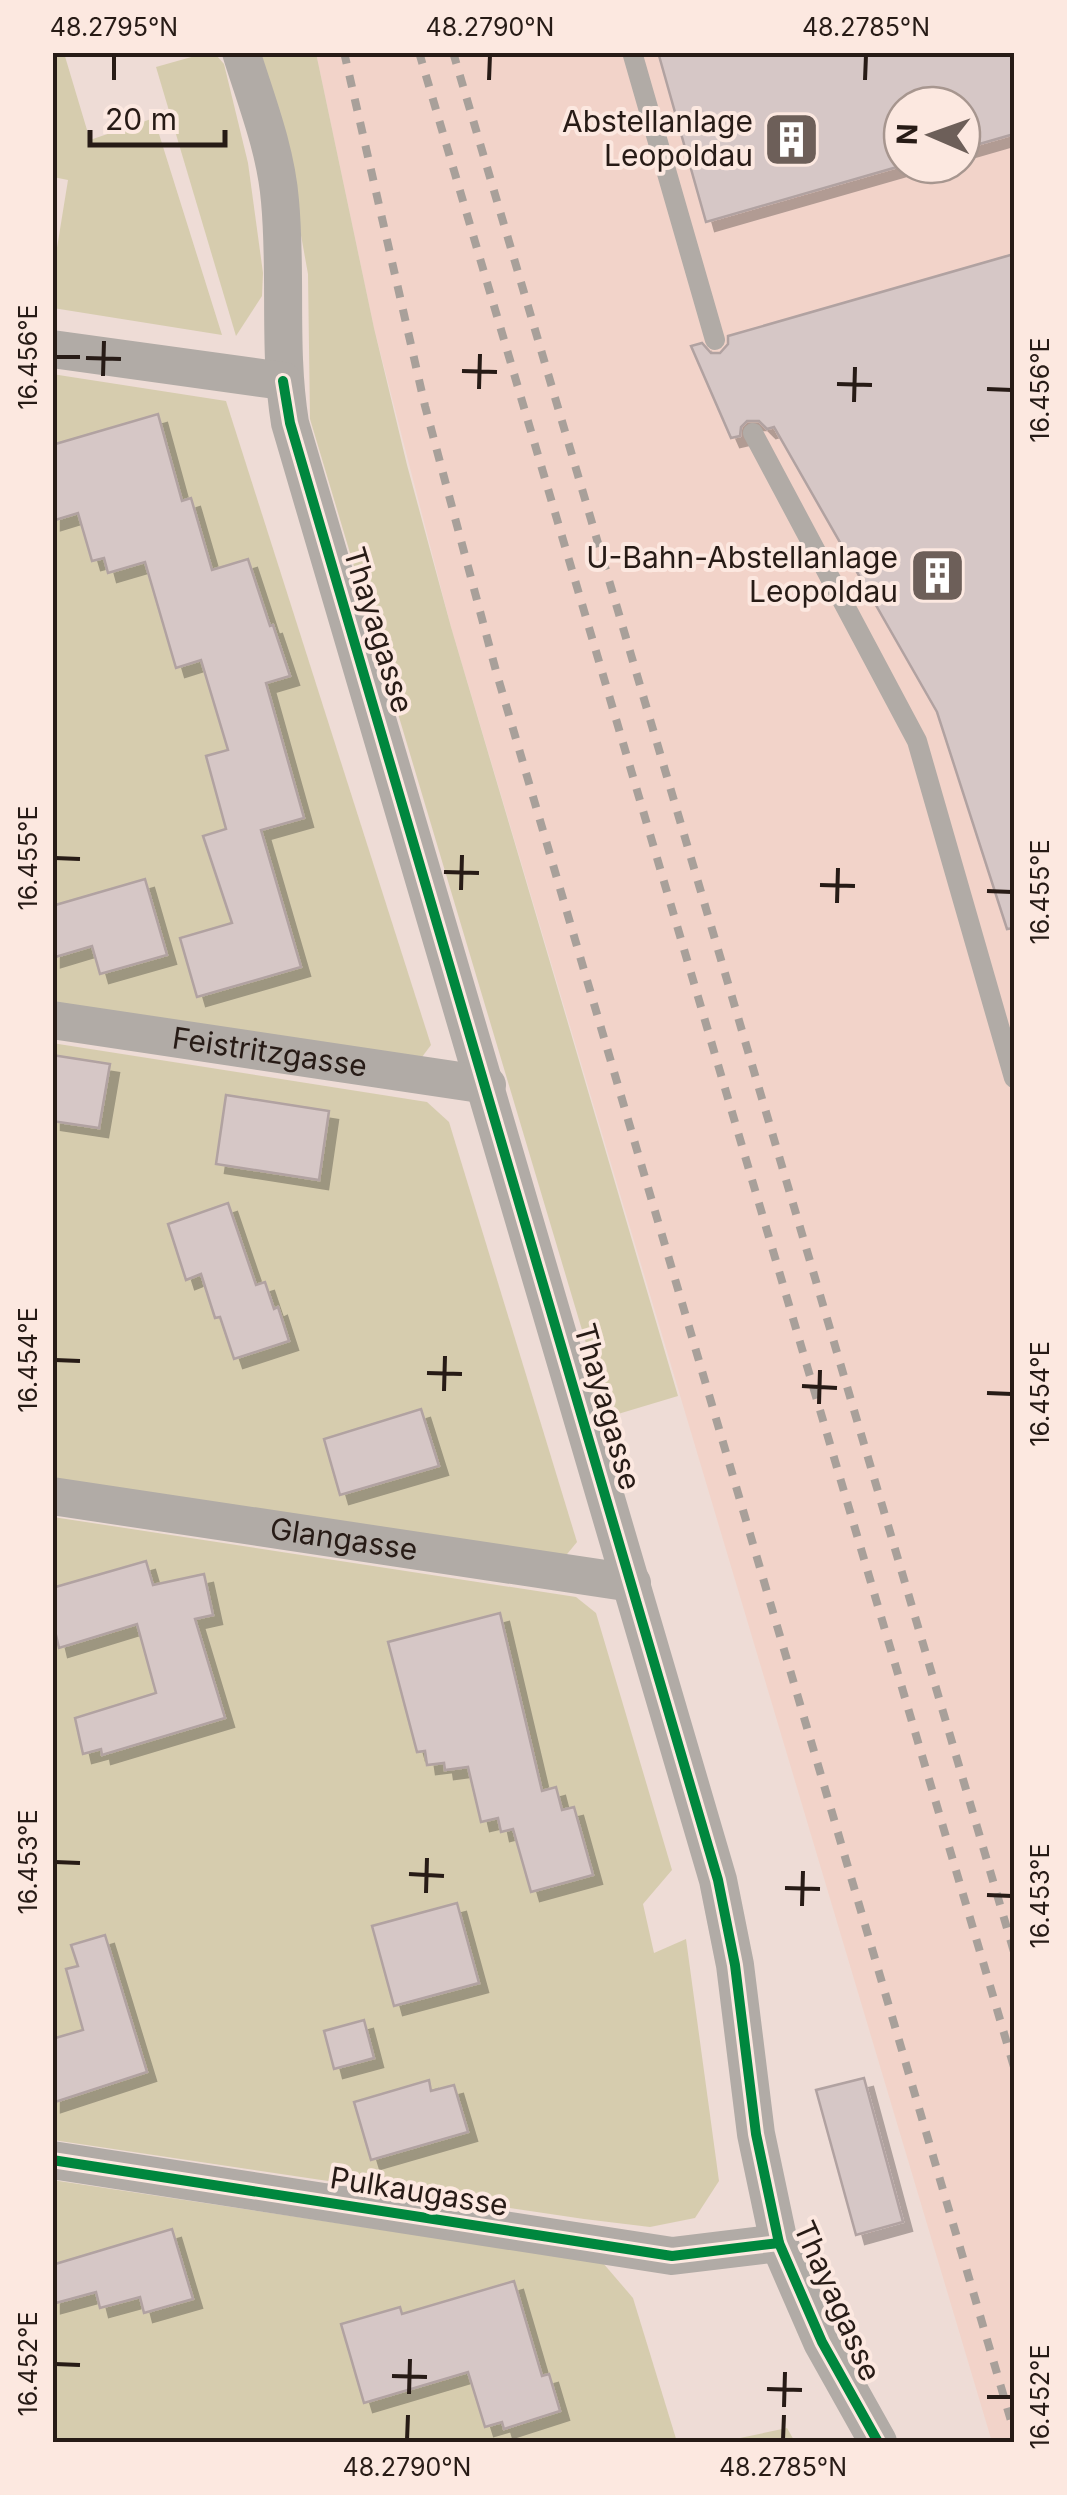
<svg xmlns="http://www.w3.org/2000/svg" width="1067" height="2495" viewBox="0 0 1067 2495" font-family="Inter,sans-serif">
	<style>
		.built { fill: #f2d3c9; fill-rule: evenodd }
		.green { fill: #d6ccae }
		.building { fill: #d6c7c6; stroke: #b1a2a1; stroke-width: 2.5; filter: url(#shadow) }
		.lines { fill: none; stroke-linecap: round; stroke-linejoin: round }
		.lane { stroke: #b1aba6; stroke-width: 20 }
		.street { stroke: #b1aba6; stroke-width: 38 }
		.rail { stroke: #a8a09a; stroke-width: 8; stroke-dasharray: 12 12; stroke-linecap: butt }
		.cycleway-casing { stroke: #fce8e0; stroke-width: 16 }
		.cycleway { stroke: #00873e; stroke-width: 10 }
		.ticks { fill: none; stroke: #271b16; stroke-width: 4 }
		.labels { text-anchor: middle; stroke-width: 8; stroke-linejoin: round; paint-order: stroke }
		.poi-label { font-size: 30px; fill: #271b16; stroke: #fce8e0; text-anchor: end }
		.street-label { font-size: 30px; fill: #271b16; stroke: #fce8e0 }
		.neatline { fill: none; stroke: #271b16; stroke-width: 4 }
		.ticks-label { font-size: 25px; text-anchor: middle; fill: #271b16 }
	</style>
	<defs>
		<filter id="shadow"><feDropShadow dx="9" dy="9" stdDeviation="0" flood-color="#0004"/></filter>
	</defs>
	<rect width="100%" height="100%" fill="#eedcd6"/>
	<!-- built -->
	<path class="built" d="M316,53H1014V2442H992L451,627L374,328ZM902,105H962V165H902Z"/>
	<!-- green -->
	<g class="green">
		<polygon points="53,52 64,53 90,140 154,118 222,335 53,308 53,254 56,254 68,180 53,177"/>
		<polygon points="261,53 316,53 374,328 407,465 451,627 678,1396 608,1417 310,419 308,274 281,124"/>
		<polygon points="202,54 217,56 224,64 248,163 263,273 262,296 236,336 156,67"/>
		<polygon points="52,374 226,401 431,1045 419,1061 53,1005"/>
		<polygon points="52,1043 427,1102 449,1122 577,1542 563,1559 53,1481"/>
		<polygon points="53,1517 576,1597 596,1613 672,1870 643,1904 654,1953 686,1939 719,2181 695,2218 650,2227 584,2219 53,2140"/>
		<polygon points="52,2180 603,2263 633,2298 677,2442 53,2442"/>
		<polygon points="787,2428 795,2442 721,2442"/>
	</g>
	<!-- building -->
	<g class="building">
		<polygon points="658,52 1014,52 1014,134 962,149 962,105 902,105 904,165 706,222"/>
		<polygon points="1014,254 1014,928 1007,929 937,712 774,427 767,429 759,421 747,421 741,427 740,436 731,438 691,346 702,343 711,353 720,353 728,344 728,336"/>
		<polygon points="158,414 182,501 191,498 212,570 248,559 270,626 273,625 290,676 266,683 304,818 261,830 301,967 197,997 180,938 232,923 203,836 226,829 206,756 228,750 201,660 176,668 145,562 108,573 104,558 92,561 78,513 52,521 52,445"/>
		<polygon points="145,879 167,955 100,974 92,946 52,958 52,906"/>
		<polygon points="52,1055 110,1064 99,1128 52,1121"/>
		<polygon points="226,1095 329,1111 319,1180 216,1164"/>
		<polygon points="228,1203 256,1285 265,1282 274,1309 278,1307 289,1341 234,1359 220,1317 215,1318 201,1274 186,1280 168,1224"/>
		<polygon points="421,1409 439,1466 340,1495 324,1439"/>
		<polygon points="146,1561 153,1585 204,1574 213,1615 195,1619 225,1718 102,1755 101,1749 83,1754 75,1718 156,1693 137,1624 59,1648 52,1618 52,1588"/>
		<polygon points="500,1613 542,1791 556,1787 562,1810 574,1807 593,1875 531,1892 513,1829 501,1832 498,1818 481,1822 468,1767 445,1770 444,1763 427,1765 425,1751 417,1752 388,1642"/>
		<polygon points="457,1903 479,1983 394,2006 372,1926"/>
		<polygon points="105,1935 147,2072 52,2103 52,2039 83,2030 66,1969 78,1966 71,1945"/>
		<polygon points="364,2020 374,2058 334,2069 324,2031"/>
		<polygon points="864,2078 903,2222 856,2235 816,2090"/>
		<polygon points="429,2080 431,2091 454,2085 468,2132 371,2160 354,2102"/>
		<polygon points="172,2229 193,2299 144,2313 140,2297 100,2308 96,2292 52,2304 52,2265"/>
		<polygon points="514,2281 542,2376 549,2374 560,2411 504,2429 502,2422 485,2427 468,2372 364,2403 341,2324 400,2307 402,2314"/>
	</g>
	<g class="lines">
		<!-- lane -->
		<g class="lane">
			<polyline points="632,52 715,340"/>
			<polyline points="753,433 917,741 1014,1078"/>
		</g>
		<!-- street -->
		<g class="street">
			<path d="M241,52C256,100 276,150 280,201C287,275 278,349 290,423L718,1880L735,1965L756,2134L779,2243L822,2342L878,2442"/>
			<polyline points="52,349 283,381"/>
			<path id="s1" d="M52,1020L487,1085"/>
			<path id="s2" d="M52,1496L632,1583"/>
			<polyline points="52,2160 672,2256 779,2243"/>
		</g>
		<!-- rail -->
		<g class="rail">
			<polyline points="344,52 425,406 496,671 1014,2431"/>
			<polyline points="419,52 1014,2067"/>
			<polyline points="453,52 1014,1952"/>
		</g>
		<defs>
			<g id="cycleway">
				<polyline points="283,381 290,423 718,1880 735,1965 756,2134 779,2243 822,2342 878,2442"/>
				<polyline points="52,2160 672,2256 779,2243"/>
			</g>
		</defs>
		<!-- cycleway casing -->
		<use href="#cycleway" class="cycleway-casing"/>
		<!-- cycleway -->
		<use href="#cycleway" class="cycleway"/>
	</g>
	<!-- ticks -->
	<path class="ticks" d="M114,80V55M489,80L490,55M865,80L866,55M55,357H80M86,358L121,359M462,371L497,372M103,376L104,341M837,384L872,385M479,389L480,354M987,389L1012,390M854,402L855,367M55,858L80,859M444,872L479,873M820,885L855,886M461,890L462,855M987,891L1012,892M837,903L838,868M55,1360L80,1361M427,1373L462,1374M802,1386L837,1388M444,1391L445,1356M987,1393L1012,1394M819,1404L820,1370M55,1862L80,1863M409,1874L444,1876M785,1888L820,1889M426,1893L427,1858M987,1895L1012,1896M802,1906L803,1871M55,2364L80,2365M392,2376L427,2377M767,2389L802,2390M409,2394L410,2359M987,2397H1012M784,2407L785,2372M407,2440L408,2415M783,2440L784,2415"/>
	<!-- icons -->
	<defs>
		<symbol id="building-square" viewBox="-11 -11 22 22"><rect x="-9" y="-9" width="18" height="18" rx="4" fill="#6d5f59" stroke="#fce8e0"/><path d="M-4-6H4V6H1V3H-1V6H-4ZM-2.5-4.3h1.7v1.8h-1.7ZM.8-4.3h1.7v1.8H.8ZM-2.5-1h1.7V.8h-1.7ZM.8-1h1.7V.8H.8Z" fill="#fff"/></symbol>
	</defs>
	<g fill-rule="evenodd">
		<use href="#building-square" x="760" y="108" width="63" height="63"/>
		<use href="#building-square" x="906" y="544" width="63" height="63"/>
	</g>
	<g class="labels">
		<!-- poi labels -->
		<g class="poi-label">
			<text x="753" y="132">Abstellanlage<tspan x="753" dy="34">Leopoldau</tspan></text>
			<text x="898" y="568">U-Bahn-Abstellanlage<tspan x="898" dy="34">Leopoldau</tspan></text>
		</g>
		<!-- street labels -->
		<g class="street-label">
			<text transform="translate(378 630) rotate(73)" y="10">Thayagasse</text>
			<text dy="10" stroke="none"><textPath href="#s1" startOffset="220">Feistritzgasse</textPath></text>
			<text transform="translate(607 1407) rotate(74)" y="10">Thayagasse</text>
			<text dy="10" stroke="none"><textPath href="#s2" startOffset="295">Glangasse</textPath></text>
			<text transform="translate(419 2192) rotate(9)" y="10">Pulkaugasse</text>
			<text transform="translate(837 2301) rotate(66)" y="10">Thayagasse</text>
		</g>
	</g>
	<!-- border -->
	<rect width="1067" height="2495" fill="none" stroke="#fce8e0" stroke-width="110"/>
	<!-- north arrow -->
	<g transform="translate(932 135) rotate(272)"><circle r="48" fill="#fce8e0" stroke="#a7968f" stroke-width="2.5"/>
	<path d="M0-8L18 38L0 25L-18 38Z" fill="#6d5f59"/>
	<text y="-15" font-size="28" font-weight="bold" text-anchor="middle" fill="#271b16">N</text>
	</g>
	<!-- scale -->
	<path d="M90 130v15h135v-15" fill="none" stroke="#271b16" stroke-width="5"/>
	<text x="105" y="130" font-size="30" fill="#271b16" stroke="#fce8e0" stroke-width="8" paint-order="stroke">20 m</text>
	<rect x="55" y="55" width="957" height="2385" class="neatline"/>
	<g class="ticks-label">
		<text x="114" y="36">48.2795°N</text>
		<text x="490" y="36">48.2790°N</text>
		<text x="866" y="36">48.2785°N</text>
		<text transform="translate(28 357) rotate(-90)" y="9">16.456°E</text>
		<text transform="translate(1040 390) rotate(-90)" y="9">16.456°E</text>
		<text transform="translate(28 858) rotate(-90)" y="9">16.455°E</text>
		<text transform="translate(1040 892) rotate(-90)" y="9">16.455°E</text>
		<text transform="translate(28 1360) rotate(-90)" y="9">16.454°E</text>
		<text transform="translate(1040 1394) rotate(-90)" y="9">16.454°E</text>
		<text transform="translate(28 1862) rotate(-90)" y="9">16.453°E</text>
		<text transform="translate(1040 1896) rotate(-90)" y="9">16.453°E</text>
		<text transform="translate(28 2364) rotate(-90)" y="9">16.452°E</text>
		<text transform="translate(1040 2397) rotate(-90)" y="9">16.452°E</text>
		<text x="407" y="2476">48.2790°N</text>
		<text x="783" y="2476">48.2785°N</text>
	</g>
</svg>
